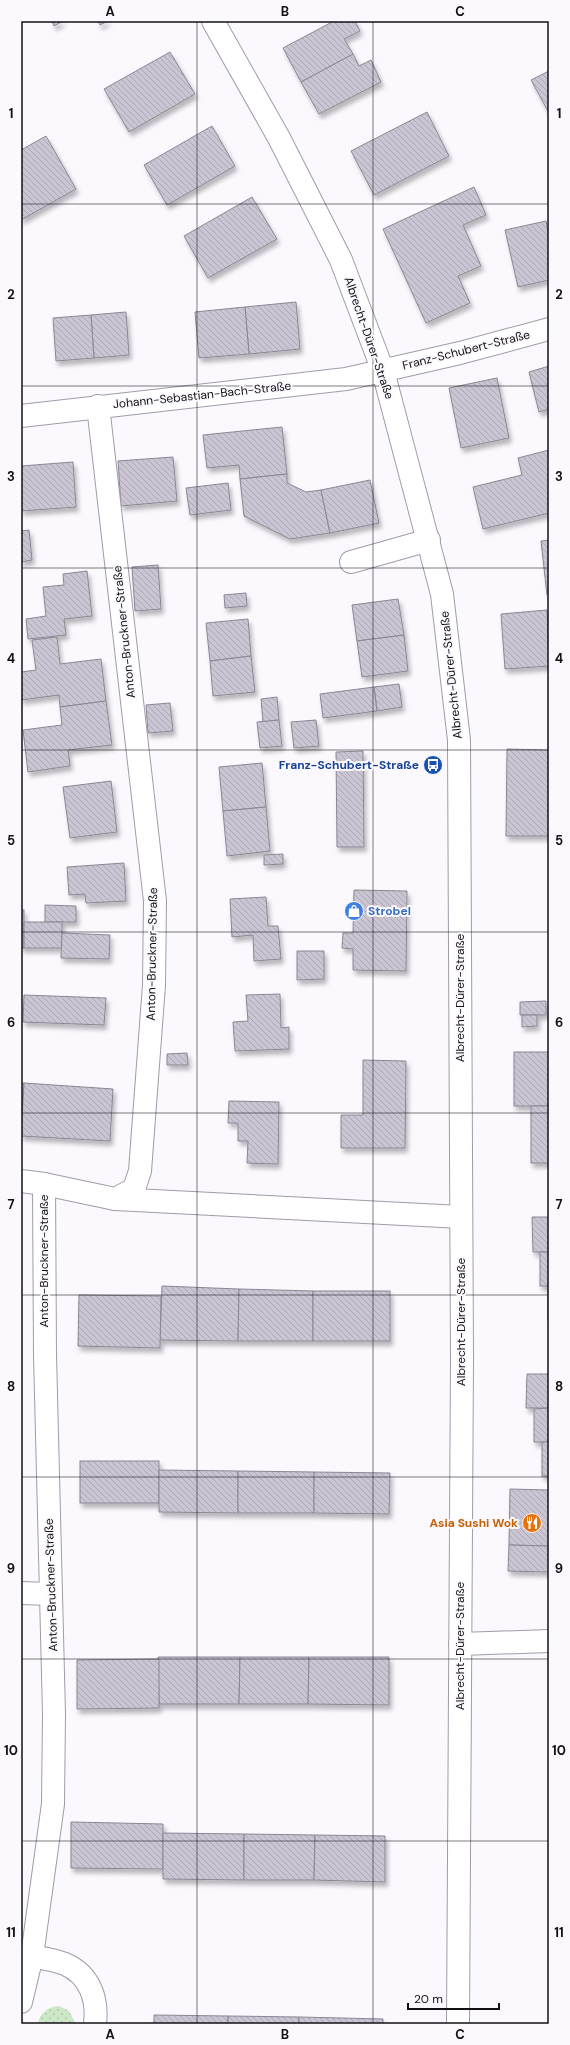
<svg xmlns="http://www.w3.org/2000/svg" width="570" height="2045" viewBox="0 0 570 2045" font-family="'DM Sans',sans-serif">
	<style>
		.grass { fill: url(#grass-dots) }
		.building { fill: url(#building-back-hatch); stroke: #8c8693; filter: url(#shadow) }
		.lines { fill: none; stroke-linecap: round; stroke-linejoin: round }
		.minor-casing { stroke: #a19ba8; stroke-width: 24 }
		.major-casing { stroke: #a19ba8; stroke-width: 24 }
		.minor { stroke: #fff; stroke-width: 22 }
		.major { stroke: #fff; stroke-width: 22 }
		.grid { fill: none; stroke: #121015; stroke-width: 1; stroke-opacity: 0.55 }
		.labels { text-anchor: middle; stroke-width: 4; stroke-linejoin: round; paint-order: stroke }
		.street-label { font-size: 12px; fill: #121015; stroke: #fbf9fe }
		.transit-label { font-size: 12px; font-weight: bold; fill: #164399; stroke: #fbf9fe; text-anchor: end }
		.shop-label { font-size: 12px; font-weight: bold; fill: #366cbe; stroke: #fbf9fe; text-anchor: start }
		.food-label { font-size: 12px; font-weight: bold; fill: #c56008; stroke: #fbf9fe; text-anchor: end }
		.neatline { fill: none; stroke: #121015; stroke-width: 1.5 }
		.grid-label { font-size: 13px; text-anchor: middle; font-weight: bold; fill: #121015 }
	</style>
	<defs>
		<pattern id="grass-dots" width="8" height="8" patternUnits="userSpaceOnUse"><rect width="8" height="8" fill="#cee8c7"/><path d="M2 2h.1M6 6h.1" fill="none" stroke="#b0c6aa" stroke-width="1.8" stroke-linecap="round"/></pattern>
		<pattern id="building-back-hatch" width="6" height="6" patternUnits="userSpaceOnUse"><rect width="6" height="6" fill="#cbc5d3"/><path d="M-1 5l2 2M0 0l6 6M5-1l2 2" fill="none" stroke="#ada8b4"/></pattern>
		<filter id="shadow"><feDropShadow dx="2.5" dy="4.5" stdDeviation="2" flood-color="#0004"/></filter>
	</defs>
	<rect width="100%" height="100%" fill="#fbf9fe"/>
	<!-- grass -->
	<path class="grass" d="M59,2006L69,2011L76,2024H38C40,2012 48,2007 59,2006Z"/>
	<!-- building -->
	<g class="building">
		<polygon points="52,21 63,21 54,26"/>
		<polygon points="98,21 108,21 100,25"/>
		<polygon points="334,21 355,21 360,31 344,39 353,54 301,82 283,48"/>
		<polygon points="170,52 195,94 129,132 104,89"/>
		<polygon points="353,54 359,66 371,60 381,82 319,114 301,82"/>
		<polygon points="549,71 549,113 531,80"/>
		<polygon points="427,112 449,156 374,195 351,151"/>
		<polygon points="212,126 235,166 167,205 144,165"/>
		<polygon points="46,136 76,189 21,220 21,150"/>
		<polygon points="474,187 486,215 463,225 481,266 458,276 470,303 426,323 383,229"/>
		<polygon points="252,197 277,239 208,278 184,236"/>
		<polygon points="546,221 549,236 549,280 518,287 505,230"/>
		<polygon points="296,302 300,349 249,354 245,307"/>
		<polygon points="245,307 249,354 199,358 195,312"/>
		<polygon points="126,312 129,355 94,358 91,315"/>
		<polygon points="91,315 94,358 56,361 53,318"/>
		<polygon points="549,366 549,409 539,412 529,372"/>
		<polygon points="497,378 509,438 461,448 449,388"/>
		<polygon points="282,427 287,474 240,479 239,465 207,468 203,435"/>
		<polygon points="549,450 549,513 483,529 473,487 522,475 518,458"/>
		<polygon points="173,457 177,501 121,506 118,461"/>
		<polygon points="73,462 76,507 21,511 21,466"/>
		<polygon points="287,474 287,483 306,492 321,490 330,533 290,539 244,516 240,479"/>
		<polygon points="370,480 379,523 330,533 321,490"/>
		<polygon points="228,483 231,510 190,515 186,488"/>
		<polygon points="29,530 32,560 21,562 21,531"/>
		<polygon points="549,540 549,594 547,595 541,541"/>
		<polygon points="158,565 161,609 135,611 132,567"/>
		<polygon points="87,571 92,616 64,619 66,635 28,639 26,619 46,616 43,587 64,585 63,574"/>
		<polygon points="246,593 247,606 225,608 224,595"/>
		<polygon points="398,599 404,635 357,641 352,605"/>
		<polygon points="547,610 549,666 505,669 501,614"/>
		<polygon points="248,619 251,656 210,661 206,623"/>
		<polygon points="404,635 408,671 362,677 357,641"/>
		<polygon points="57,637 60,664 101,659 106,701 60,707 59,695 21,700 21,672 36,670 32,640"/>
		<polygon points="251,656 255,692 213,696 210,661"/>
		<polygon points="399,684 402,707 377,711 374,687"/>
		<polygon points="374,687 377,711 323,718 320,694"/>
		<polygon points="277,697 279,720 263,722 261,699"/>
		<polygon points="106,701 112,745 68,750 70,766 28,772 23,730 62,725 60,707"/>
		<polygon points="170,703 173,731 148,733 146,705"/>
		<polygon points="279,720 282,746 260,748 257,722"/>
		<polygon points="316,720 319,746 294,748 291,722"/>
		<polygon points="507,749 549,750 549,836 506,836"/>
		<polygon points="363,751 364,847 337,847 336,752"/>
		<polygon points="262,763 266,807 223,811 219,767"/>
		<polygon points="111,781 117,832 70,838 63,787"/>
		<polygon points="266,807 270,851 227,856 223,811"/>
		<polygon points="283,854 283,864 264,865 264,855"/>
		<polygon points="124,863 126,901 86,903 85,894 69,895 67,867"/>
		<polygon points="354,890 407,891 406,971 353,970 353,949 342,948 343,933 353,933"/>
		<polygon points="266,897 268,926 278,926 281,959 254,961 253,935 232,937 230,899"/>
		<polygon points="45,905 76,906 76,922 45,922"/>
		<rect x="21" y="910" width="3" height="38"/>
		<rect x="24" y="922" width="38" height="26"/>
		<polygon points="62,933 110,935 109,959 61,958"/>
		<polygon points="297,951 324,951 324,979 297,980"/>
		<polygon points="280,994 281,1028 289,1027 289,1049 235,1051 233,1022 248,1021 246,995"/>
		<polygon points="24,995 106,998 104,1025 23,1022"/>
		<polygon points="546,1001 546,1015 520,1015 520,1002"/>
		<polygon points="522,1015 537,1015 537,1026 522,1027"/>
		<rect x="514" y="1052" width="35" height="54"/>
		<polygon points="187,1053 188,1065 167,1065 167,1054"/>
		<polygon points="363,1060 406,1061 405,1148 341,1148 341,1115 363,1115"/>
		<polygon points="21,1083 24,1083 21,1124"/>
		<polygon points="24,1083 113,1089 110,1141 21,1136"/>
		<polygon points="229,1101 279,1102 278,1164 247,1163 248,1141 238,1141 238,1123 228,1123"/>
		<rect x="531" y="1106" width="18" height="57"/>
		<polygon points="532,1217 549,1217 549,1252 533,1252"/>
		<rect x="540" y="1252" width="9" height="34"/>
		<polygon points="162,1286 239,1289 238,1341 160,1340"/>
		<rect x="548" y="1286" width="1" height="34"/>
		<polygon points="239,1289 313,1291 313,1341 238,1341"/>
		<rect x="313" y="1291" width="77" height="50"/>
		<polygon points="79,1295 161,1296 160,1348 78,1346"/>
		<polygon points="527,1374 549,1374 549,1408 526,1408"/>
		<polygon points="549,1408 549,1442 534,1442 534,1409"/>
		<rect x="542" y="1442" width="7" height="34"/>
		<rect x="80" y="1461" width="79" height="42"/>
		<polygon points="159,1470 238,1471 238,1513 159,1512"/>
		<polygon points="238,1471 314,1472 314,1513 238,1513"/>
		<polygon points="314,1472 390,1473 389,1514 314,1513"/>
		<polygon points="510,1489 549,1490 549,1546 509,1545"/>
		<polygon points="509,1545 549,1546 549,1572 508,1571"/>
		<polygon points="158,1657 240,1657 239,1704 159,1704"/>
		<polygon points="240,1657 309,1657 308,1704 239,1704"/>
		<polygon points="309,1657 389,1657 389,1705 308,1704"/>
		<polygon points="159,1659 159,1708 77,1709 77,1660"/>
		<polygon points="71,1822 163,1824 163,1869 71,1868"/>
		<polygon points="163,1833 244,1834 244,1880 163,1879"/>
		<polygon points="244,1834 315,1835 314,1880 244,1880"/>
		<polygon points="315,1835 385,1836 385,1882 314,1880"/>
		<polygon points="154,2015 228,2016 228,2024 154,2024"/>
		<polygon points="228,2016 299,2017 299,2024 228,2024"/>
		<polygon points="299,2017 383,2019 383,2024 299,2024"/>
	</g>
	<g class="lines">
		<defs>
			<g id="minor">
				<polyline points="21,416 346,379 460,353 549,329"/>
				<polyline points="351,562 429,540"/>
				<polyline points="21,1181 44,1184 115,1199 134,1189 140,1171 154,985 155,901 98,406"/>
				<polyline points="115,1199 461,1217"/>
				<polyline points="21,1593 51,1594"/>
				<polyline points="460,1644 549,1641"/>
				<path d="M32,1956C42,1958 55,1960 65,1964C90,1975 98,1999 95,2024"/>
				<polyline points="21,2002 32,1956 53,1804 54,1714 45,1355 44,1184"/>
			</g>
			<polyline id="major" points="213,21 279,138 341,260 383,371 442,594 459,740 462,1359 458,2024"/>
		</defs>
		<!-- minor casing -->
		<use href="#minor" class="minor-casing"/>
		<!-- major casing -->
		<use href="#major" class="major-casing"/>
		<!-- minor -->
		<use href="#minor" class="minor"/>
		<!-- major -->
		<use href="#major" class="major"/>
	</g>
	<!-- grid -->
	<path class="grid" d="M197,21V2024M373,21V2024M21,204H549M21,386H549M21,568H549M21,750H549M21,932H549M21,1113H549M21,1295H549M21,1477H549M21,1659H549M21,1841H549"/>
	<!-- icons -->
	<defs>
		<symbol id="bus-disc" viewBox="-11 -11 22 22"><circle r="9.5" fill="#1a4fb4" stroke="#fbf9fe"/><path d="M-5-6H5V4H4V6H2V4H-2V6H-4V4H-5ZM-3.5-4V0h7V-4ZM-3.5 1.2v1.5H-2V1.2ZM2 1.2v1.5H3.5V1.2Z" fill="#fff"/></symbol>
		<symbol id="shop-disc" viewBox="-11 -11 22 22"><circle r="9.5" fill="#3f7fe0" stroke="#fbf9fe"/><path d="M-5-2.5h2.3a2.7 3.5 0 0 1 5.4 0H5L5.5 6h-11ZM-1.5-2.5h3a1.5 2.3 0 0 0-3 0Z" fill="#fff"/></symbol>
		<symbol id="restaurant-disc" viewBox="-11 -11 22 22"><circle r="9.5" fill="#e8710a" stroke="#fbf9fe"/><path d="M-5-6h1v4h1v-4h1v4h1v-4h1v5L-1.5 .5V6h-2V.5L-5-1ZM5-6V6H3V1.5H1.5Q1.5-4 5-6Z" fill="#fff"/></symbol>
	</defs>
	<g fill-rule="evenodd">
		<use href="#bus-disc" x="422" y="754" width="22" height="22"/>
		<use href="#shop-disc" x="343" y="900" width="22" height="22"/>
		<use href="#restaurant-disc" x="521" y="1512" width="22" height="22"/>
	</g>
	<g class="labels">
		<!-- street labels -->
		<g class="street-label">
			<text transform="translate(369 338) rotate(71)" y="4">Albrecht-Dürer-Straße</text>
			<text transform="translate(466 350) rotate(-14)" y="4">Franz-Schubert-Straße</text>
			<text transform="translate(202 395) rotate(-6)" y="4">Johann-Sebastian-Bach-Straße</text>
			<text transform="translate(124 632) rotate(-96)" y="4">Anton-Bruckner-Straße</text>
			<text transform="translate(451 675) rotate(-96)" y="4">Albrecht-Dürer-Straße</text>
			<text transform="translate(152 954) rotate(-89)" y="4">Anton-Bruckner-Straße</text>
			<text transform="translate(460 998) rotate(-90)" y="4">Albrecht-Dürer-Straße</text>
			<text transform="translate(44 1261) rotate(-90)" y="4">Anton-Bruckner-Straße</text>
			<text transform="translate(461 1322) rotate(-90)" y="4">Albrecht-Dürer-Straße</text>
			<text transform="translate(51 1585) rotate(-92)" y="4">Anton-Bruckner-Straße</text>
			<text transform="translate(460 1646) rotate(-90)" y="4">Albrecht-Dürer-Straße</text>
		</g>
		<!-- transit labels -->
		<g class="transit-label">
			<text x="419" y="769">Franz-Schubert-Straße</text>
		</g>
		<!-- shop labels -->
		<g class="shop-label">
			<text x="368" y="915">Strobel</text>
		</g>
		<!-- food labels -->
		<g class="food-label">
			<text x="518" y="1527">Asia Sushi Wok</text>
		</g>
	</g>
	<!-- border -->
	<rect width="570" height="2045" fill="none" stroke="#fbf9fe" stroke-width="44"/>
	<!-- scale -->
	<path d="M408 2003v6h91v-6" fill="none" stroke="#121015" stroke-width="2"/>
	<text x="414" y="2003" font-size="12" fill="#121015" stroke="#fbf9fe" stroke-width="3" paint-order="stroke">20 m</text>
	<rect x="22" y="22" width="526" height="2001" class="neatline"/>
	<g class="grid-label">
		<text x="110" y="16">A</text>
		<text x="285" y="16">B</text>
		<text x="460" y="16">C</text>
		<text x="11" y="118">1</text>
		<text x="559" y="118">1</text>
		<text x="11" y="299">2</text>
		<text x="559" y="299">2</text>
		<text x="11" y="481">3</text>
		<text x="559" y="481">3</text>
		<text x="11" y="663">4</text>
		<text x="559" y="663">4</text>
		<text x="11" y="845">5</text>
		<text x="559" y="845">5</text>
		<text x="11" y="1027">6</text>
		<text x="559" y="1027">6</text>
		<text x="11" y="1209">7</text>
		<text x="559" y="1209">7</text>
		<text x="11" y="1391">8</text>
		<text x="559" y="1391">8</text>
		<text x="11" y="1573">9</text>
		<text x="559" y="1573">9</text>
		<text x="11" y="1755">10</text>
		<text x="559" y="1755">10</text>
		<text x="11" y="1937">11</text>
		<text x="559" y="1937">11</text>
		<text x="110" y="2039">A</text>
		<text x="285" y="2039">B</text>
		<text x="460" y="2039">C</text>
	</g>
</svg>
